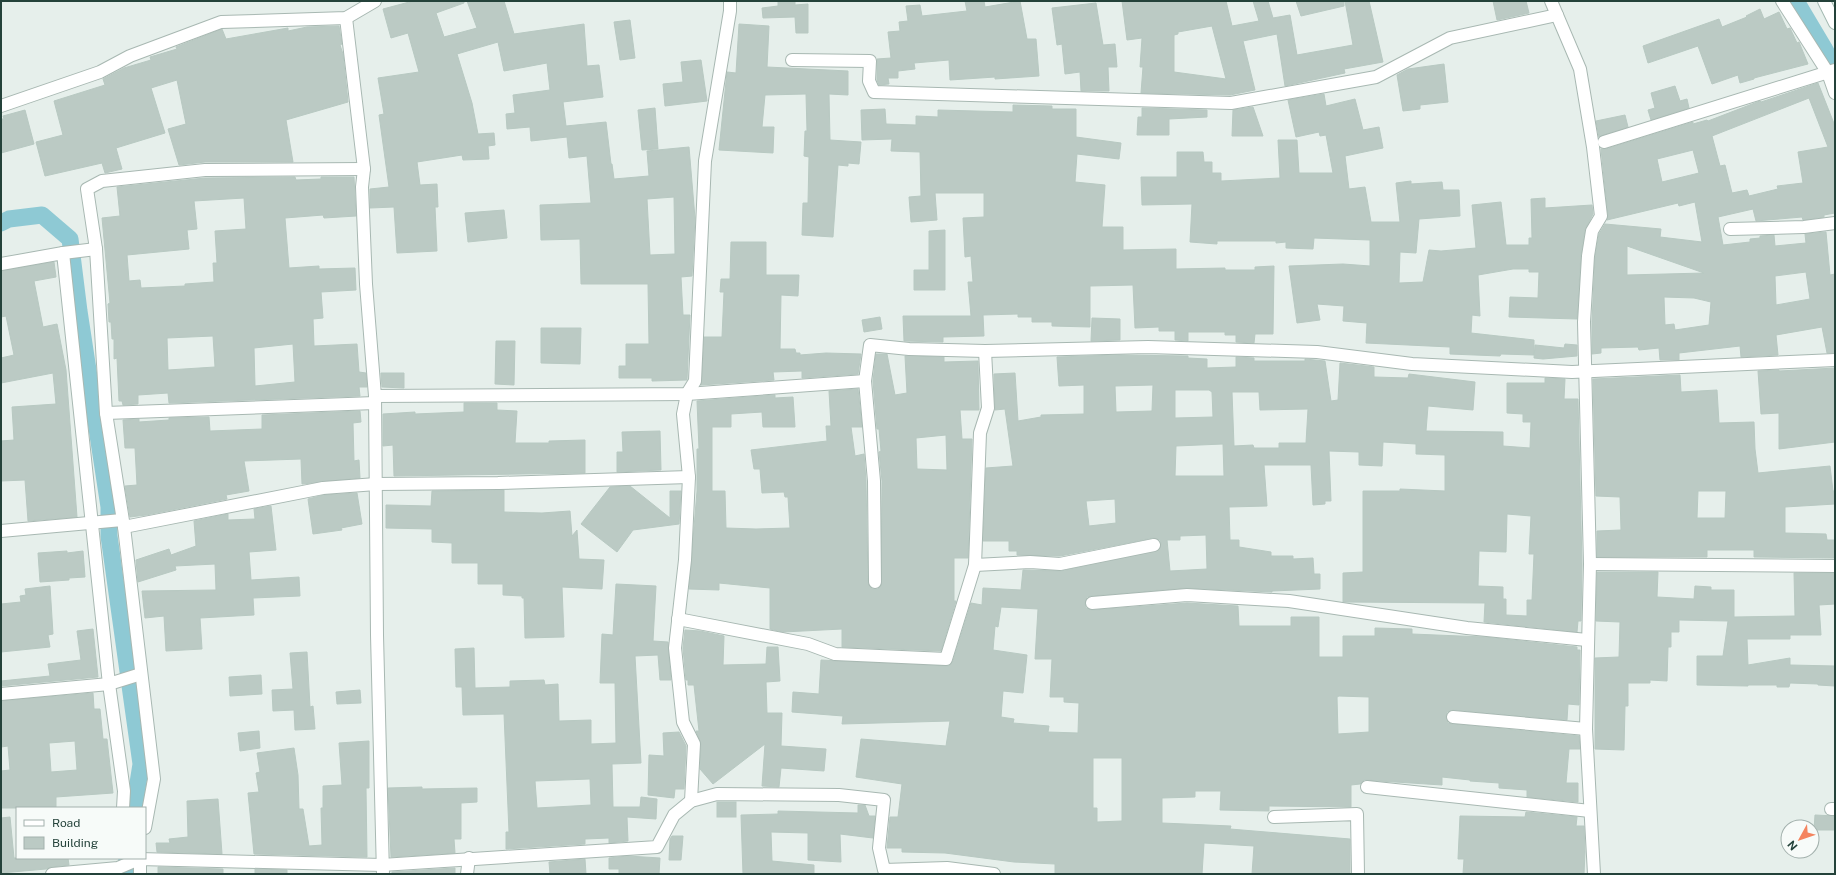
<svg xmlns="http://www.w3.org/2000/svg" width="1836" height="875" viewBox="0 0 1836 875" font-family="'Public Sans',sans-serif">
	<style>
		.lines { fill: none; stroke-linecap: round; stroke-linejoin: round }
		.canal { stroke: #8ec9d4; stroke-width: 17 }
		.building { fill: #bbcac4; stroke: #b8c9c2; fill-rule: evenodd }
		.street-casing { stroke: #a8b8b2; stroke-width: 14 }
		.secondary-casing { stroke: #a4bbb3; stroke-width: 14 }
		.street { stroke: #fff; stroke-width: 12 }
		.secondary { stroke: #fff; stroke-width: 12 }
	</style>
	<rect width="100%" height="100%" fill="#e6efeb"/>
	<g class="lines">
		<!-- canal -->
		<g class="canal">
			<polyline points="1796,1 1824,48 1835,69"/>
			<polyline points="1,223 9,219 42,215 70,239 79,311 109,507 109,536 141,764 134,808"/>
			<polyline points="125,874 127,858"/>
		</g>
	</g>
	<!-- building -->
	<g class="building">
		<path d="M413,1H464V3L436,13L444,37L477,28L467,1H504L514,34L584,24L587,66L599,65L603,97L563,102L566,126L606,122L611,164H612L614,179L649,176L647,151L689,147L695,218L692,276L681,277L683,315H690L687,380L652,381V378H619V366H626V344H649L648,284H581L580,239L541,240L540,205L591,203L587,156L569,158L567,137L531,141L530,127L507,129L506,114L515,113L513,95L550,90L547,63L504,71L498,42L457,54L472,103L478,134L494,133L495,145L488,146L489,159L463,160L462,155L417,162L420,185L437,184L438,207H435L437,251L397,253L394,207L370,208V189L389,187L379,115L384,114L378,78L419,72L408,33L391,38L383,9ZM674,197L675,254L650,255L647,199Z"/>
		<polygon points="778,1 795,1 795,5 808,4 808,33 796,33 795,17 763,18 762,8 778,6"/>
		<polygon points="965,1 984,1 985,7 1020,1 1027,39 1036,39 1039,76 995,79 995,77 950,80 949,60 914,63 915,69 898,71 898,78 888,78 889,84 879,85 877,80 877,59 891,58 888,32 900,31 899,22 908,21 906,6 920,5 922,16 967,11"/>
		<path d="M1122,1H1226L1232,26L1259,21L1253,1H1268L1273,18L1290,15L1297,55L1353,45L1345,1H1369L1383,62L1344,69L1345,73L1285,86L1277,34L1243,41L1255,90L1230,95L1141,93L1143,67H1140L1142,38L1127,40ZM1212,26L1226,79L1174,72V35L1178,34V32Z"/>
		<polygon points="1296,1 1344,1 1344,6 1301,16"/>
		<polygon points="1493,1 1526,1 1529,13 1497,20"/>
		<polygon points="1096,3 1103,45 1115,44 1117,67 1108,67 1109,91 1081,91 1080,72 1065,74 1062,44 1057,45 1052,8"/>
		<polygon points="1760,9 1764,19 1779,12 1787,29 1790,28 1797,43 1799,42 1808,64 1754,78 1754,79 1740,83 1738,75 1712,84 1698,46 1648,63 1643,46 1719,19 1722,27 1747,17 1746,16"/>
		<polygon points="630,20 635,58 620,60 614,22"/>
		<polygon points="739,24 769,26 767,67 848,71 848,95 829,94 830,140 861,142 859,164 848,163 848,166 838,165 833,237 802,235 803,203 808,203 809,157 804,156 805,131 807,131 806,94 765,95 762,127 774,127 773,153 719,150 727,72 736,73"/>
		<polygon points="339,26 342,44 340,45 343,54 348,102 286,120 293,162 205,162 179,165 168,129 186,124 177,80 151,88 165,133 116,148 122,169 105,173 102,163 45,176 36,142 63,135 54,101 105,85 103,79 124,68 151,60 150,57 177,49 176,47 222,29 226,39 288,28 288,31 307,27"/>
		<polygon points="701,60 707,101 665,106 663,84 683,82 681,62"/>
		<polygon points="1444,64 1448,102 1420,105 1420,109 1403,111 1397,75 1408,69"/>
		<path d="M1818,83L1835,126V213L1824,215V217L1803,220L1802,217L1756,221L1753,209L1718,217L1723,245L1750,242V239L1760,238V236L1774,235L1775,246L1806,243L1805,234L1826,232L1830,275L1835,274V353H1827L1822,327L1776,335L1778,355L1741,357L1740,346L1679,353V360H1660L1659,348L1639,350L1638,347L1601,348V353L1592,354V322L1595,257L1599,234L1605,224L1661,229L1660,237L1702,242L1695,202L1679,206L1678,203L1607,220L1608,215L1601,149H1606L1693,122V124L1707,120L1708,121L1760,101L1761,102ZM1809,98L1828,147L1798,152L1803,183L1777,186L1778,189L1749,196L1747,190L1732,193L1725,165L1720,166L1712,136ZM1693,150L1699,173L1662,182L1657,159ZM1627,246L1704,273L1627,275ZM1806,272L1810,299L1776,305L1775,276ZM1664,297L1694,298L1711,302L1709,325L1675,330L1674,324L1665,325Z"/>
		<polygon points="1675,86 1680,101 1687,99 1689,108 1651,120 1648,110 1655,108 1651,93"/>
		<polygon points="1324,94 1326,106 1355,99 1363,130 1379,127 1383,148 1345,156 1349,189 1365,187 1371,222 1400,222 1396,183 1411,181 1411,184 1442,182 1443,190 1459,190 1460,216 1419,219 1416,253 1400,252 1399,283 1423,282 1429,250 1441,251 1476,248 1472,205 1501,202 1506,245 1529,245 1529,238 1532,238 1531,199 1545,198 1545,208 1592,205 1593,214 1585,230 1581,255 1577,319 1509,317 1510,297 1538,298 1539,272 1529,272 1529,269 1513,269 1478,275 1480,316 1472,315 1471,333 1534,340 1534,355 1501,354 1500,356 1450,354 1450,347 1366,343 1367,323 1343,321 1344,306 1317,304 1320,320 1297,323 1289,266 1343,264 1370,266 1370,240 1314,238 1313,249 1286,248 1286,242 1276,243 1276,241 1217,241 1217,244 1190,242 1192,204 1142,205 1141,177 1177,177 1177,152 1203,152 1204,162 1212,162 1212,173 1221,173 1221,181 1280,178 1278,140 1297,140 1299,173 1333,173 1326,135 1320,136 1319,132 1296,137 1288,100"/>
		<polygon points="1013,105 1052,106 1052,109 1076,109 1076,137 1121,143 1119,159 1077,154 1075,182 1105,185 1102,227 1123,227 1123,250 1176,249 1176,269 1225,268 1225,270 1255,270 1255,267 1274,266 1273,334 1255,334 1254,343 1236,342 1236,335 1225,335 1225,332 1188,332 1188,341 1175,340 1175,331 1159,331 1159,327 1135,328 1133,285 1090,286 1090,327 1052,326 1052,322 1032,322 1032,317 1018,317 1018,314 983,315 984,336 943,337 943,342 904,341 903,316 971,316 968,282 973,282 971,256 965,257 963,218 984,217 984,193 935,193 937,220 911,222 909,197 921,196 920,152 891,151 892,139 862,140 861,110 885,109 886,124 916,125 916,116 938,117 938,110 1013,112"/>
		<polygon points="1253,107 1263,136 1232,136 1233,110"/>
		<polygon points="655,108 658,149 642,150 638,110"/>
		<polygon points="1142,108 1207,110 1207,117 1169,119 1169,135 1137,135 1138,117 1142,117"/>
		<polygon points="25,110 34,144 1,153 1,119 4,119 3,116"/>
		<polygon points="1625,115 1628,127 1599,137 1596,121"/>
		<path d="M295,177L296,180L321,179V177H354L356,216L324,218L323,215L285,218L289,268L319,266V269L355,268L356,290L321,292L323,318L313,319L314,346L357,344L359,372L366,373L367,387H359L360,396L169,403L168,393L138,395V404L123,405L122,401H119L117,358L114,359V339H112L111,322H109L108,304L110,303L102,218L120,216L117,187L205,178ZM244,198L246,229L215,231L217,263H213L214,282L185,284V286L141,288L140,280L129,281L127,255L189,249L187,230L197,229L194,201ZM213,336L215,367L168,370L167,338ZM293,344L295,382L255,386L254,348Z"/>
		<polygon points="504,210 507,238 468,242 465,213"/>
		<polygon points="945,230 945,290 914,290 914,270 929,270 929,231"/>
		<polygon points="731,242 766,242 766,275 799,275 798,296 781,295 780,349 795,349 796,353 800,353 800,355 826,353 861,354 858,374 802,378 802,371 773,372 774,380 701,385 704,337 722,337 724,292 720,292 721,279 730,279"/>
		<polygon points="54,262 56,277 34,281 43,327 57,324 66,370 77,517 28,521 25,480 1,481 1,441 14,440 12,407 56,404 53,373 1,383 1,358 14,355 6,316 1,317 1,271"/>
		<polygon points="880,317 882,329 864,332 862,320"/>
		<polygon points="1092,318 1120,319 1120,340 1091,341"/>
		<polygon points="541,328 581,328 580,364 541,363"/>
		<polygon points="496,341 515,341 514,385 495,384"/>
		<polygon points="1565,344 1577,345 1577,356 1543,359 1534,358 1535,345 1564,348"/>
		<path d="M876,354H887L895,395L907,393L905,356L944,357V362L978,361L979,410H960L962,439H972L968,558H954V601H956L941,651L842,647V629L783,632L770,629V588L719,583V590L689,589L697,491V449H699L697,401L775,395V398L793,397L795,427H763L762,412L731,414V427H712V491H725L726,528L756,529L790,528L788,497H785L784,492L762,493L760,469H754L751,450L827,441L826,426H831L829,391L858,389L862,427H851L855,456L864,454L866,481L868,582L872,589H878L881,586L882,481L879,452L881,451L879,429H877L873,381ZM946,435L947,470L917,469L916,438Z"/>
		<path d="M1119,355L1188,356V358L1207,359V368L1236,367V357L1254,358V361H1305V359L1325,361L1331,401L1338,400L1340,363L1374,367V377L1408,378L1409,374L1475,382L1473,410L1428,406L1426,431L1503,432V446L1530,448L1531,422H1523V414L1507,413V383H1545V378L1565,379L1564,399H1578L1582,564L1581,621H1578L1577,632L1484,622L1485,603L1343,602V573L1363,572V491H1400V489L1445,491V455L1416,454V444L1383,442L1382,466L1359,465V452L1329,451L1331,501H1325V504L1313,505L1311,465H1264L1267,506L1229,507L1230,540H1239V547L1271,552V556H1293V559L1313,558L1314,574H1320V589L1272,591V592L1186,588L1091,596L1087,597L1085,603L1086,608L1093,610L1187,603L1238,606L1239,626H1291V617H1319V657H1343V636H1375V628L1412,629V634L1484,637L1577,647V650H1580L1579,705L1568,704L1567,720L1454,710L1447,712L1446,717L1448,723L1452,724L1579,736L1580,749H1569L1566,783H1578V802L1527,797V790L1499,788V783L1470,781V780L1442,777V785L1364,780L1360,784L1351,785V807L1269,806V811L1220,810L1221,791H1195V797L1162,798V823L1231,826L1230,829L1350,839V874H1252L1254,846L1204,843L1202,874H1055V864L1014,862L945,853L902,852V848H887L890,817H898L902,784L856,777L861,739L946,746L950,721L842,724L843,716L792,712L793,692L819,694L821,660L949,666L953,661L971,603L982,605L983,588L1021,590L1023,570L1061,571L1159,550L1161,544L1160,540L1153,538L1060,556L1017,555V551H1009V541H983L986,468L1013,466L1005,409L995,410L994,374L1015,373L1018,421L1041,417V415L1084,414V385L1059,386L1057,357ZM1153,385L1152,411L1116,412L1115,386ZM1175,390H1209L1212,392L1213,417L1175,418ZM1232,392H1259L1260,410L1308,409L1306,443H1279V448H1254L1253,445L1234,446ZM1223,444L1224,476H1175L1176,446ZM1115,499L1116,523L1089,526L1086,501ZM1507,514L1531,516L1529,554H1534L1532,600H1527V616L1506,615V599H1503V587L1478,586L1479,551L1506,552ZM1206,535L1207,569L1170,571L1167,540H1180V536ZM1001,607L1038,609L1035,659H1052L1050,697H1064V702L1079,703L1078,733L1048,732L1049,726L1013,723L1014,719L1001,717L1003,691L1023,693L1027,655L993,650L995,626L998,627ZM1339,696L1369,697V732L1338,734L1337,697ZM1093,758H1122V821L1097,822V808H1093Z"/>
		<polygon points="1835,368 1835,442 1779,449 1779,413 1761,414 1758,371 1779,370 1779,371"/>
		<polygon points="381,373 404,373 404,388 382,387"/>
		<path d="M1680,375L1681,392L1717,390L1719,423L1754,422L1755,449L1758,473L1830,466L1833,491H1835V504L1785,507V533L1826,534L1827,540H1835V558L1754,557V550H1707V557H1597V531L1621,530L1620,497L1596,496L1593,379ZM1698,491H1726L1725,518H1697Z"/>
		<polygon points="464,403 497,403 497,410 517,411 515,443 549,443 549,441 585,440 585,473 394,476 393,445 383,446 383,414 415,412 415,414 464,412"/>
		<polygon points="360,411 361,422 353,423 354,461 359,460 360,478 302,484 301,459 244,461 249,491 226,495 227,499 146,515 130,517 125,486 137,485 135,448 125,448 123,420 139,419 139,422 169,420 169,418 209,417 210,431 262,429 262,415"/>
		<polygon points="660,431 661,470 617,472 617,452 623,452 622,432"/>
		<polygon points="630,486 670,518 670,491 681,491 679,524 633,530 617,552 581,524 610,487"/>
		<polygon points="504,490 504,512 542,513 570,511 572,536 577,530 579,559 604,560 602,589 562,587 564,637 525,638 524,598 522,598 522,596 503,595 503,584 478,584 478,563 452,563 452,543 432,542 432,529 386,528 386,505 431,506 432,491"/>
		<polygon points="357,493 362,524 341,528 342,530 313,534 308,499 324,495"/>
		<polygon points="271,506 276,550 249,552 251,580 299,577 300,596 253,598 254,615 200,618 202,649 166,651 164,616 145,618 142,591 216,590 215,564 175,566 176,570 138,582 136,560 169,549 171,555 196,546 194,521 228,514 228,520 255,519 254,509"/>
		<polygon points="67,551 67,553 83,551 85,577 69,578 69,580 40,582 38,553"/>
		<polygon points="1597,572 1658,572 1657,597 1694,599 1695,586 1711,587 1711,590 1734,590 1734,617 1795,616 1794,573 1835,573 1835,604 1819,605 1821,635 1790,635 1790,639 1747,639 1748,665 1790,658 1790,665 1835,666 1835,686 1818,685 1818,684 1790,683 1789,687 1777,687 1777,685 1748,685 1748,686 1697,685 1697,656 1723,656 1728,621 1679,620 1679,632 1671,632 1671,647 1668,647 1667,681 1650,680 1650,683 1628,683 1628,706 1625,706 1624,750 1595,749 1595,658 1619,657 1620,622 1596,621"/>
		<path d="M616,584L656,586L653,641L668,642L671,680H660L658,655L635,656L641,763L612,764L613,807H640L641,797L657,799L656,819L627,817L628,841L609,843V838L585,839V844L506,849V832H509L504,714L463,715L462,687H456L455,649L474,648L475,688L510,687V681L544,680L545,685L558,684L559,721L591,720V744L616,743L615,683H600L602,634L613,635ZM590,779L591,805L537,808L535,781Z"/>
		<polygon points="50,586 53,634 48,635 50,647 1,652 1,604 21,602 20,596 26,595 25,589"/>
		<polygon points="93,629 98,677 1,686 1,681 50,676 48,664 81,660 77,631"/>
		<polygon points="685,630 700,631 724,636 723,665 766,664 767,647 778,647 780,681 766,682 767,713 782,713 781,746 826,749 824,771 781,768 779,787 762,786 765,744 713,784 700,769 701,744 696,731 699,731 694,685 688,685 688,680 686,680 683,648"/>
		<polygon points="307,652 310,707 313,706 315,729 295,730 294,710 273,711 272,690 293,689 290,653"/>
		<polygon points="261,675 262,694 230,696 229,677"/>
		<polygon points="360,690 361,703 337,704 336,692"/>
		<path d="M93,693L94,709H100L103,739H107L113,793L56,797V808H1V771L10,770L8,746L1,747V701ZM75,741L77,770L51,772L49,743Z"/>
		<polygon points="259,731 260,748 240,751 238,733"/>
		<polygon points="679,732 686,746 684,789 675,789 674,798 648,795 649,755 664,756 663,733"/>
		<polygon points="369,741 369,788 366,788 367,857 254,854 248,793 259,792 256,773 260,772 257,753 294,748 298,775 299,809 303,809 309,846 322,845 321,808 323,808 323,786 342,785 339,743"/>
		<polygon points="422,787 422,789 477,788 477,802 461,803 461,839 454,839 455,853 391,857 388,788"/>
		<polygon points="218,799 222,854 157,852 156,843 170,843 169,839 188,837 187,801"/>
		<rect x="717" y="802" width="19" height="15"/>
		<polygon points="858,805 865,805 869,816 875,816 873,838 840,834 841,862 808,860 808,833 771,832 772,861 814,865 814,874 743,874 741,815 778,814 778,811 858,813"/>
		<polygon points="1526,812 1577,817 1576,826 1584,826 1585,852 1584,874 1463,874 1464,859 1458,859 1460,816 1525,817"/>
		<polygon points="1815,815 1835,816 1835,830 1814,830"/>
		<polygon points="10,817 14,858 68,858 69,865 51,867 46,869 1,873 1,818"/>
		<polygon points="672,836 683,836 681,860 669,860 670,839"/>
		<polygon points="628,856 660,858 659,874 619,874 619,869 609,869 609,858"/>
		<polygon points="585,859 586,874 550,874 549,862"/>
		<polygon points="158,867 223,869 223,874 158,874"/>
		<polygon points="455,868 455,874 392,874 392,872"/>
		<polygon points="255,869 287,870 287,874 255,874"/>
	</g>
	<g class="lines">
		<defs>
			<g id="street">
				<polyline points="1551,1 1580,69 1593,147 1601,216 1592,231 1588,256 1584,322 1590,564 1586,729 1594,874"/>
				<polyline points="1782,1 1828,73 1835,93"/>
				<polyline points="346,18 364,169 362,187 366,284 375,396 377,635 383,874"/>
				<polyline points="792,60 870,61 869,81 874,92 1231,103 1376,77 1450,38 1557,15"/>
				<polyline points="1,106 100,72 130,56 221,22 346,18 375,1"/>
				<polyline points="1604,142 1835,70"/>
				<polyline points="1730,229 1804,227 1835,223"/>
				<polyline points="63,253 96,249"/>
				<polyline points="1,264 63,253 109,684 124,791 123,808"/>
				<polyline points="375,396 687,394 865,381"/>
				<polyline points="106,413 375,403"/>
				<polyline points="124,527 323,488 376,484 498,483 689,477"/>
				<polyline points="1,531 122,520"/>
				<polyline points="1590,564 1835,566"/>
				<polyline points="975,565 1030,562 1060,564 1154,545"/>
				<polyline points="875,582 874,481 865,381 870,345 909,349 985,351 1148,347 1317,352 1412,364 1572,372 1835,360"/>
				<polyline points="1092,603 1187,595 1289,601 1467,628 1587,640"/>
				<polyline points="678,619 808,644 835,654 946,659 975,565 980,433 988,408 985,351"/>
				<polyline points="1,694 109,684 141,674"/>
				<polyline points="1453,717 1586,729"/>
				<polyline points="1367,787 1590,811"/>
				<polyline points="691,801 694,744 683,722 675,648 685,560 689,477 683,414 687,394 695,381 705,161 730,11 730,1"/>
				<polyline points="1831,809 1835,809"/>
				<polyline points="1274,817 1357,814 1358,874"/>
				<polyline points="145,828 154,779 124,527 106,413 96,249 87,189 102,181 205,170 364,169"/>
				<polyline points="140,858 140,874"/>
				<polyline points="52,874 118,868 139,859 382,865 657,847 674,815 691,801 717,794 839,795 884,800 879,848 884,870 947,868 994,874"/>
				<polyline points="467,874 469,858"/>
			</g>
			<polyline id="secondary" points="1824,1 1835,23"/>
		</defs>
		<!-- street casing -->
		<use href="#street" class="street-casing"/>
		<!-- secondary casing -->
		<use href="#secondary" class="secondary-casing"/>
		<!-- street -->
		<use href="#street" class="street"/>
		<!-- secondary -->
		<use href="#secondary" class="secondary"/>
	</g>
	<!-- border -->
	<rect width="1836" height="875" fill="none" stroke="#24423a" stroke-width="4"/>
	<!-- legend -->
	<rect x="16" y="807" width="130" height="52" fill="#f7fbf9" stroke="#a3b1ad"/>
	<rect x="24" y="820" width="20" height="6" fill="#ffffff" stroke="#a3b1ad"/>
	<text x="52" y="827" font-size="12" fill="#24423a">Road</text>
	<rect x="24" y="837" width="20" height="12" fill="#bbcac4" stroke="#a3b1ad"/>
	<text x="52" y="847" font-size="12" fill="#24423a">Building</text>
	<!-- north arrow -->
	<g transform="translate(1800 839) rotate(230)"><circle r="19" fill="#f7fbf9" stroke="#a3b1ad"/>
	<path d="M0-3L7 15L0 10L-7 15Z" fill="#f4845f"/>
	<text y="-6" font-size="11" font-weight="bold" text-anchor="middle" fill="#24423a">N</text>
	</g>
</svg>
